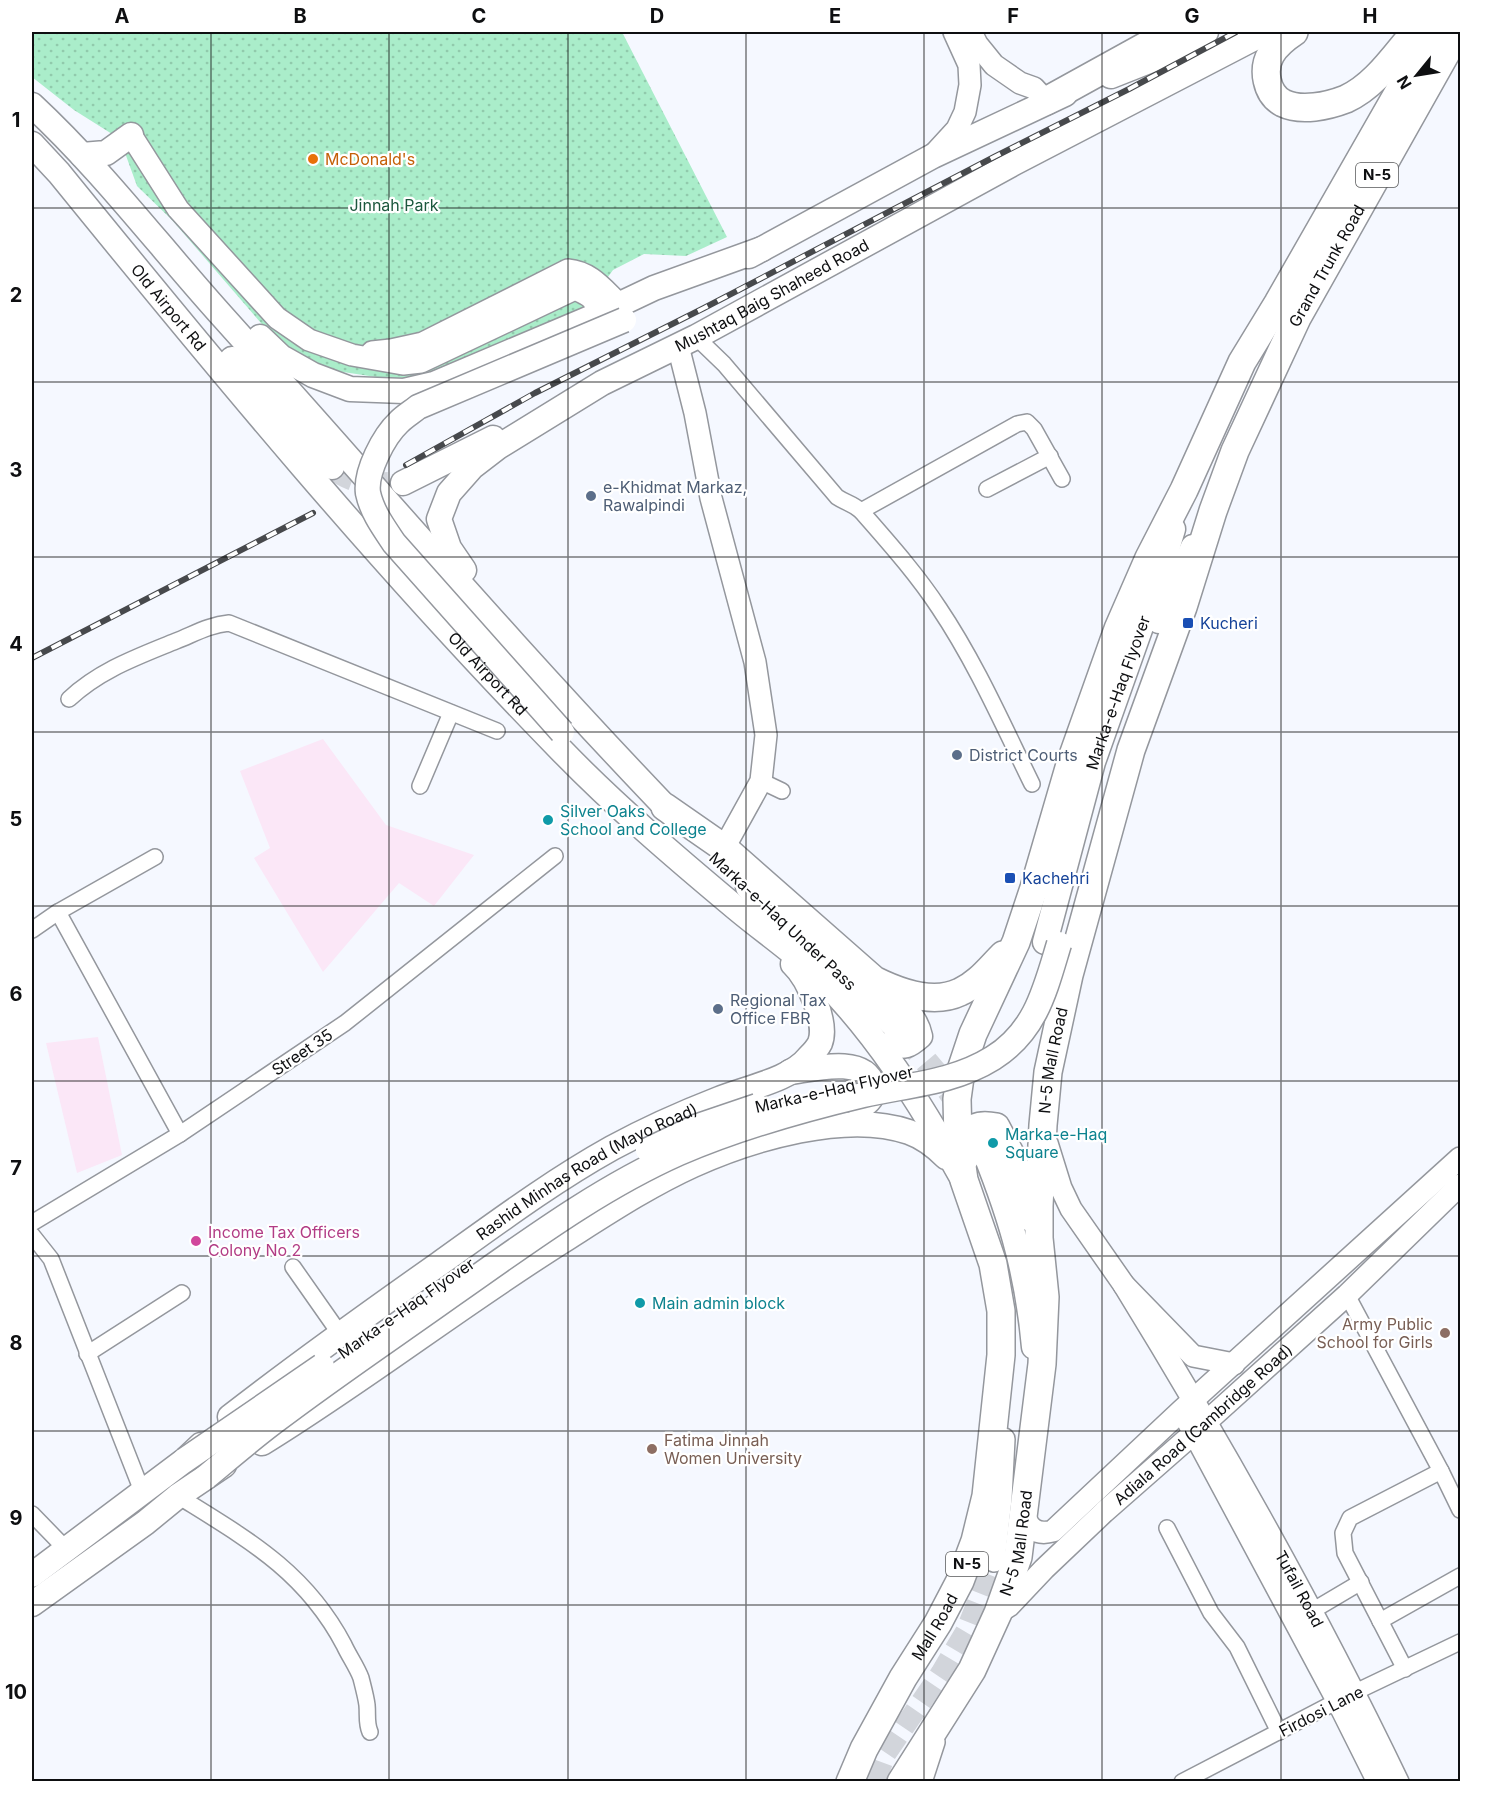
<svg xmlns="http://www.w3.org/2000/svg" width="1492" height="1813" viewBox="0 0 1492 1813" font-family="Inter,sans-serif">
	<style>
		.industrial { fill: #fbe7f7 }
		.park { fill: url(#park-dots) }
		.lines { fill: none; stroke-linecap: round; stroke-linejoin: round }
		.secondary-tunnel { stroke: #d2d5db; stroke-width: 21; stroke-dasharray: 21 10; stroke-linecap: butt }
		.primary-tunnel { stroke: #d2d5db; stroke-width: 24; stroke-dasharray: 24 12; stroke-linecap: butt }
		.street-casing { stroke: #94979d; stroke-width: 18 }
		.secondary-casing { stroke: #94979d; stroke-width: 24 }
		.primary-casing { stroke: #94979d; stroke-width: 27 }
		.highway-casing { stroke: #94979d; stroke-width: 30 }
		.street { stroke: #fff; stroke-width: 15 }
		.secondary { stroke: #fff; stroke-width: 21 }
		.primary { stroke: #fff; stroke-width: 24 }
		.highway { stroke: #fff; stroke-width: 27 }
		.rail-casing { stroke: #47494c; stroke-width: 6 }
		.rail { stroke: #fff; stroke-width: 4; stroke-dasharray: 11; stroke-linecap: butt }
		.primary-bridge-casing { stroke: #94979d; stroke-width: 27; stroke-linecap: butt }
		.primary-bridge { stroke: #fff; stroke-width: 24 }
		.grid { fill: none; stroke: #0e0f11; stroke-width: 1.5; stroke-opacity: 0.55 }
		.food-dot { fill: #e8710a; stroke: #fff; stroke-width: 2 }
		.service-dot { fill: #5c6f8a; stroke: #fff; stroke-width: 2 }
		.transit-dot { fill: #1a4fb4; stroke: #fff; stroke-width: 2 }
		.culture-dot { fill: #0f9aa8; stroke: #fff; stroke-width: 2 }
		.hotel-dot { fill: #d1479c; stroke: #fff; stroke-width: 2 }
		.education-dot { fill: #8d6e63; stroke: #fff; stroke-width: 2 }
		.labels { text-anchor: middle; stroke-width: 4.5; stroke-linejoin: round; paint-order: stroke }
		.shield { fill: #fff; stroke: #565758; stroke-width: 1.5 }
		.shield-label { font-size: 15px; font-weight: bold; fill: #0e0f11 }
		.food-label { font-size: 16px; fill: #c56008; stroke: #fff; text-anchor: start }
		.park-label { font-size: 16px; fill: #1c573d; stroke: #fff }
		.street-label { font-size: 16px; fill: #0e0f11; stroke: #fff }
		.service-label { font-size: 16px; fill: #4e5e75; stroke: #fff; text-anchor: start }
		.transit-label { font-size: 16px; fill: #164399; stroke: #fff; text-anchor: start }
		.culture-label { font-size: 16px; fill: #0d838f; stroke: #fff; text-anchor: start }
		.hotel-label { font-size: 16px; fill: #b23c85; stroke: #fff; text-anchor: start }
		.education-label { font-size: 16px; fill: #785e54; stroke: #fff; text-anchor: end }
		.neatline { fill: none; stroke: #0e0f11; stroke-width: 2 }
		.grid-label { font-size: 20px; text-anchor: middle; font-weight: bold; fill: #0e0f11 }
	</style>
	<defs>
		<pattern id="park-dots" width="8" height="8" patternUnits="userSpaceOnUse" patternTransform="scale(1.5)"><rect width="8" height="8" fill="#aaedca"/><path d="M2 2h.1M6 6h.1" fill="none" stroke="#91caac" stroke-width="1.8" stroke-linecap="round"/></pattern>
	</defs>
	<rect width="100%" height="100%" fill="#f5f8ff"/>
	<!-- industrial -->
	<g class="industrial">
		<polygon points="323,739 386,825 474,855 434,906 399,883 323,972 254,858 270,848 240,771"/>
		<polygon points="98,1037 122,1155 77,1173 46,1043"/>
	</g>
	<!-- park -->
	<polygon class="park" points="32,32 622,32 727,237 686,256 644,254 613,270 587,306 444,374 409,382 330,370 280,345 172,220 137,186 120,139 74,110 32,77"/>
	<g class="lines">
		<!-- secondary-tunnel -->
		<polyline class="secondary-tunnel" points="875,1782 885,1755 941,1673 966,1631 994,1561"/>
		<!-- primary-tunnel -->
		<g class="primary-tunnel">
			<path d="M332,467C355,484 376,486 403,483"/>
			<polyline points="903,1034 940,1078 952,1095"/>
		</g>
		<defs>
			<g id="street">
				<path d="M696,337L724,364L837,497C846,503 852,503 861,511C888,542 916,573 939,608C976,663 1003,725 1032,784"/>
				<polyline points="987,489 1050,456"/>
				<polyline points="861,511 1017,424 1027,422 1034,429 1062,479"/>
				<path d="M69,699C100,670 137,657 176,641C194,634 209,625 229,623L497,731"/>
				<polyline points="761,781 782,791"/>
				<polyline points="420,786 451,713"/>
				<polyline points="58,912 180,1134"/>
				<polyline points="32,930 58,912 155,857"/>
				<polyline points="32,1223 180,1134 345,1023 555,856"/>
				<polyline points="32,1235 51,1259 142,1491"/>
				<polyline points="293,1267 340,1334"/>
				<polyline points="1347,1295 1441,1471"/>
				<polyline points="87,1354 182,1293"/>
				<path d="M178,1496C247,1539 305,1571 344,1645C349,1656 357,1667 361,1678C363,1686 366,1697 367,1705C368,1715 366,1723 370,1732"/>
				<polyline points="32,1514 65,1548"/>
				<polyline points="1167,1528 1211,1613 1237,1647 1279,1732"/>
				<polyline points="1312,1611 1361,1582"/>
				<polyline points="1380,1621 1460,1576"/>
				<polyline points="1405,1669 1345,1553 1343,1533 1350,1518 1441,1471 1460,1510"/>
				<polyline points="1182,1782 1347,1696 1460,1642"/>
			</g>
			<g id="secondary">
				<polyline points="971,32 977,44 994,65 1020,83 1034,88 1046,101"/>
				<path d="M131,135L178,209L277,318L309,340L352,355L403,364L421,362L575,289C588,295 599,299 595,316"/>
				<polyline points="935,153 957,129 965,112 970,85 969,65 954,32"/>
				<polyline points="678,346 695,413 711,498 755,662 766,735 761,781 724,848"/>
				<path d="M372,352L391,350L423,343L568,270C591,272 603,289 619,304"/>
				<polyline points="1047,1143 1061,1188 1071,1209 1124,1285 1193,1356 1234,1364"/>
				<path id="s1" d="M1124,1285C1223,1446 1316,1611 1398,1782"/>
				<polyline points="1188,1422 1338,1702 1378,1782"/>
				<path d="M1023,1510C1027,1527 1035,1536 1053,1531L1182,1410L1460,1158"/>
				<polyline points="994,1561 1001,1499 1004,1439"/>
				<path id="s2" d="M998,1613L1009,1606L1044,1569L1104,1512L1194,1433L1347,1295L1460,1185"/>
				<polyline points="921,1782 934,1742"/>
			</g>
			<g id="primary">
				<polyline points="1111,76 1159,57 1206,32"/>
				<path d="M32,105C102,170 159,246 223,317C374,485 521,657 678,820"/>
				<path id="s3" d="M32,144L59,173C219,370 381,566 559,748C614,805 675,857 736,908C761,929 790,949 815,972C875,1031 920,1102 961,1176"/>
				<polyline points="82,155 106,153 131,135"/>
				<polyline points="749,256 933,156 1065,94"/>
				<polyline points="260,337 281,357 313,375 350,389 404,391 434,384 595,316 654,288 762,249"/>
				<polyline points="232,359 293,428 332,467"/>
				<polyline points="403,483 493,438"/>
				<path id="s4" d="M464,570L449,548L439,519L449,493L472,467L498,447L602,383L696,337L1014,163L1266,32"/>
				<polyline points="1159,621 1193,547"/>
				<polyline points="748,887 903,1034"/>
				<path id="s5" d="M1045,942L1093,762L1159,576L1173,529"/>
				<path d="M878,983C895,999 915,1013 920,1036C909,1046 904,1048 890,1044"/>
				<path d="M790,1072C813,1069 864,1055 873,1085C876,1095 868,1103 860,1107"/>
				<path d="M978,1136C1008,1208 1027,1268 1034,1347"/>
				<path id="s6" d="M230,1417C298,1364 368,1314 439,1264C495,1224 551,1182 612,1148C647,1129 683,1113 719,1099C746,1088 791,1080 809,1057C813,1053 818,1047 820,1043C828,1023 808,978 793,964"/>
				<path d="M262,1443C366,1379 463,1303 567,1238C608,1212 649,1185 693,1165C751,1139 846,1110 909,1132C923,1137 936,1147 946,1157"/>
				<polyline points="32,1575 185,1460 201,1445"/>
				<polyline points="32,1604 145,1523 178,1496 224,1465"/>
			</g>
			<g id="highway">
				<path d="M1294,32C1285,38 1277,44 1271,54C1262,69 1266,94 1283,103C1301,112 1328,106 1346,99C1375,86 1395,55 1415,32"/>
				<polyline points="1046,101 1171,32"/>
				<path d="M665,807L724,848L874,980C898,992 933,1005 960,992C978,984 990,968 1003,955"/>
				<path d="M965,1158C967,1135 968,1121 996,1127L1013,1159L1032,1218"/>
				<path id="s7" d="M850,1782L864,1749L903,1678L938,1623L960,1581L975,1541L986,1496L1001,1355V1311L993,1264L964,1180L958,1139L957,1099L961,1070L973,1034L1016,942L1034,888L1071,761L1118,629L1149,558L1184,490L1242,362L1278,303L1433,32"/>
				<path id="s8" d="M901,1782L972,1670L998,1613L1018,1557L1042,1364L1045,1297L1039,1238V1206L1043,1125L1048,1072L1069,975L1131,750L1183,607L1213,511L1235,451L1297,318L1458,32"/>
			</g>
		</defs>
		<!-- street casing -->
		<use href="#street" class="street-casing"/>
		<!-- secondary casing -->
		<use href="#secondary" class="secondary-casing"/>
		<!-- primary casing -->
		<use href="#primary" class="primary-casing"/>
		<!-- highway casing -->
		<use href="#highway" class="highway-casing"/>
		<!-- street -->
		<use href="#street" class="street"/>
		<!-- secondary -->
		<use href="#secondary" class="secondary"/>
		<!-- primary -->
		<use href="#primary" class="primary"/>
		<!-- highway -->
		<use href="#highway" class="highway"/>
		<defs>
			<g id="rail">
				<polyline points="406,465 535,393 704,308 994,157 1129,89 1236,32"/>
				<polyline points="32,658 313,513"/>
			</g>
		</defs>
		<!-- rail casing -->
		<use href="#rail" class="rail-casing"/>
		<!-- rail -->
		<use href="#rail" class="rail"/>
		<defs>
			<g id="primary-bridge">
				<path d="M562,732L394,543C384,528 372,512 368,493C365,472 384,436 399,422C405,416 412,412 418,407L624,320"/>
				<polyline points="648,1150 698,1126 757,1106"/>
				<polyline points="185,1460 322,1366"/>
				<path d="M206,1477C229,1458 251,1439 275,1421C333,1377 394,1336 453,1294C526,1243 598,1189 679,1153C739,1127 800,1110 863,1095C907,1085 953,1083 993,1058C1036,1031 1045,990 1059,944"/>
			</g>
		</defs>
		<!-- primary-bridge casing -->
		<use href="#primary-bridge" class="primary-bridge-casing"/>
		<!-- primary-bridge -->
		<use href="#primary-bridge" class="primary-bridge"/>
	</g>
	<!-- grid -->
	<path class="grid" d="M211,32V1782M389,32V1782M568,32V1782M746,32V1782M924,32V1782M1102,32V1782M1281,32V1782M32,208H1460M32,382H1460M32,557H1460M32,732H1460M32,906H1460M32,1081H1460M32,1256H1460M32,1431H1460M32,1605H1460"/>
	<!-- markers -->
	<circle class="food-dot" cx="313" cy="159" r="6"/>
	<g class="service-dot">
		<circle cx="591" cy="496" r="6"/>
		<circle cx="957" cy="755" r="6"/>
		<circle cx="718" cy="1009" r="6"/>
	</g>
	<g class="transit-dot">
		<rect x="1182" y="617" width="12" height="12" rx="3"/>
		<rect x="1004" y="872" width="12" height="12" rx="3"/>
	</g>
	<g class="culture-dot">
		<circle cx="548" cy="820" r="6"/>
		<circle cx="993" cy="1143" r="6"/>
		<circle cx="640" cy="1303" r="6"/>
	</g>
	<circle class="hotel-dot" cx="196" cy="1241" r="6"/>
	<g class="education-dot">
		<circle cx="1445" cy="1333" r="6"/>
		<circle cx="652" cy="1449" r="6"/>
	</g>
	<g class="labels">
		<!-- shield labels -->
		<g class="shield">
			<rect x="1356" y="163" width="42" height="24" rx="4.5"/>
			<rect x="946" y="1552" width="42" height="24" rx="4.5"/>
		</g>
		<g class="shield-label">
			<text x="1377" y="180">N-5</text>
			<text x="967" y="1569">N-5</text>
		</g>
		<!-- food labels -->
		<g class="food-label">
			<text x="325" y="165">McDonald's</text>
		</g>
		<!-- park labels -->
		<g class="park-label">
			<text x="394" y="211">Jinnah Park</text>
		</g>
		<!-- street labels -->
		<g class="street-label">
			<text dy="6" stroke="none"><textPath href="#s8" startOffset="1598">Grand Trunk Road</textPath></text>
			<text dy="6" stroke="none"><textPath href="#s4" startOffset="466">Mushtaq Baig Shaheed Road</textPath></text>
			<text dy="6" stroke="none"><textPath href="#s3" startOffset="213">Old Airport Rd</textPath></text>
			<text dy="6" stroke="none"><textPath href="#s3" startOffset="699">Old Airport Rd</textPath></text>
			<text dy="6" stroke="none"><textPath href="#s5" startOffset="260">Marka-e-Haq Flyover</textPath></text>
			<text transform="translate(783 921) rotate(43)" y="6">Marka-e-Haq Under Pass</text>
			<text transform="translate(302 1052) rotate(-34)" y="6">Street 35</text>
			<text dy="6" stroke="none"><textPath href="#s8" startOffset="754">N-5 Mall Road</textPath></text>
			<text transform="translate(834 1089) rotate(-13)" y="6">Marka-e-Haq Flyover</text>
			<text dy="6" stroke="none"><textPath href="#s6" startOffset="434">Rashid Minhas Road (Mayo Road)</textPath></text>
			<text transform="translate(406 1308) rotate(-35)" y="6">Marka-e-Haq Flyover</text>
			<text dy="6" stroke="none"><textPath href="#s2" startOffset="279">Adiala Road (Cambridge Road)</textPath></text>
			<text dy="6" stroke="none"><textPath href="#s8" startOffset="268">N-5 Mall Road</textPath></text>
			<text dy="6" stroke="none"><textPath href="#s1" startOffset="351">Tufail Road</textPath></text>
			<text dy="6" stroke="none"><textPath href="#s7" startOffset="177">Mall Road</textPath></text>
			<text transform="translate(1321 1711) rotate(-27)" y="6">Firdosi Lane</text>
		</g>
		<!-- service labels -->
		<g class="service-label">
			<text x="603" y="493">e-Khidmat Markaz,<tspan x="603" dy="18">Rawalpindi</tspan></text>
			<text x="969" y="761">District Courts</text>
			<text x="730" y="1006">Regional Tax<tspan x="730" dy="18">Office FBR</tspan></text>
		</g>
		<!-- transit labels -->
		<g class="transit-label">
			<text x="1200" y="629">Kucheri</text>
			<text x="1022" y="884">Kachehri</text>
		</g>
		<!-- culture labels -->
		<g class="culture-label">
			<text x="560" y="817">Silver Oaks<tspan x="560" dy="18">School and College</tspan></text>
			<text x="1005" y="1140">Marka-e-Haq<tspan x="1005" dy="18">Square</tspan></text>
			<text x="652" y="1309">Main admin block</text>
		</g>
		<!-- hotel labels -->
		<g class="hotel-label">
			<text x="208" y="1238">Income Tax Officers<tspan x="208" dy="18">Colony No 2</tspan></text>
		</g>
		<!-- education labels -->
		<g class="education-label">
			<text x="1433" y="1330">Army Public<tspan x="1433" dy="18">School for Girls</tspan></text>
			<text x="664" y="1446" text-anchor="start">Fatima Jinnah<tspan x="664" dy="18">Women University</tspan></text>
		</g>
	</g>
	<!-- border -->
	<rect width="1492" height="1813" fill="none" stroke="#ffffff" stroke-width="66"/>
	<!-- north arrow -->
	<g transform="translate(1417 75) rotate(240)" stroke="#ffffff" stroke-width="4.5" paint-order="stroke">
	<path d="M0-4.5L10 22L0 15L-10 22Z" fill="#0e0f11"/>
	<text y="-9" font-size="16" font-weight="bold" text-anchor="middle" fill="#0e0f11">N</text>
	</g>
	<rect x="33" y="33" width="1426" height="1747" class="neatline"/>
	<g class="grid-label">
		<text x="122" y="23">A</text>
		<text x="300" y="23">B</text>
		<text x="479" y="23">C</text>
		<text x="657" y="23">D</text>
		<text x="835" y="23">E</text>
		<text x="1013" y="23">F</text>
		<text x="1192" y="23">G</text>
		<text x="1370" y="23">H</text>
		<text x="16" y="127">1</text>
		<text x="16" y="302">2</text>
		<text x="16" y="477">3</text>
		<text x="16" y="651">4</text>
		<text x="16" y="826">5</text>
		<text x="16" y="1001">6</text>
		<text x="16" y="1175">7</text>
		<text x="16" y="1350">8</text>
		<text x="16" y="1525">9</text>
		<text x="16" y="1699">10</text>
	</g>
</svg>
